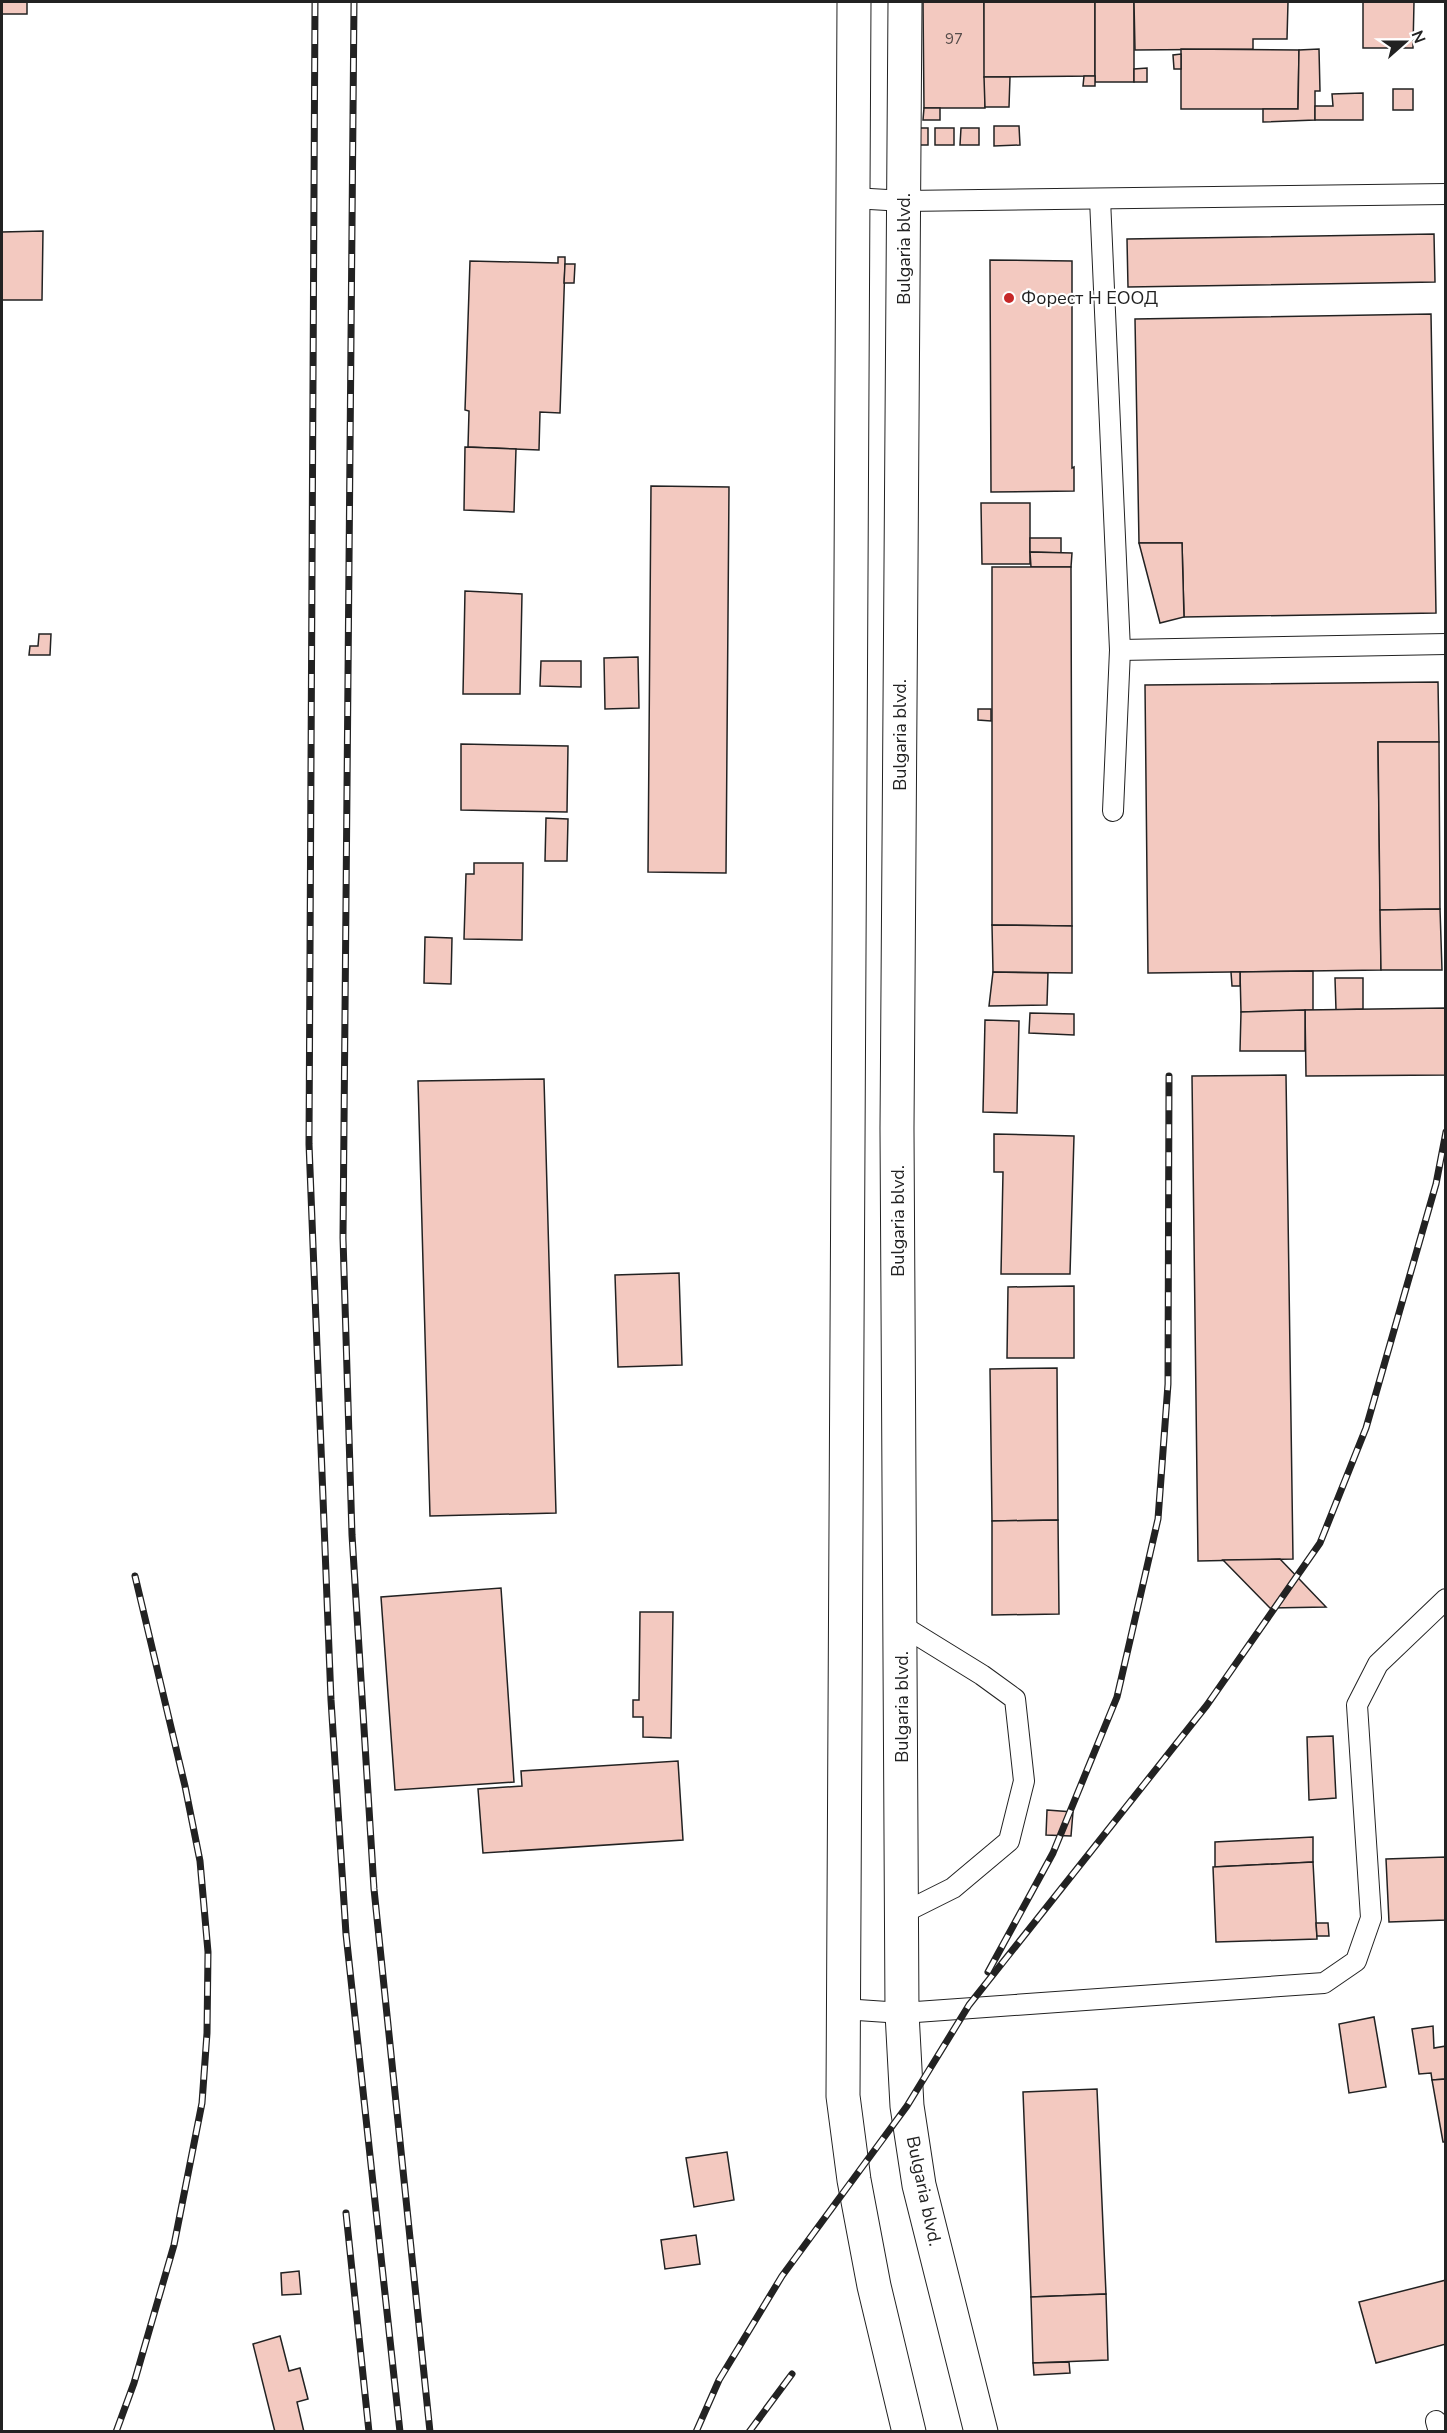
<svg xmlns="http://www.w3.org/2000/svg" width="1447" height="2433" viewBox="0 0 1447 2433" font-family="'Nunito Sans',sans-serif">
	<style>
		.building { fill: #f3c9c0; stroke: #222; stroke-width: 1.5 }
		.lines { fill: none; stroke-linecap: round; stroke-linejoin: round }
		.service-casing { stroke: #222; stroke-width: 22 }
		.tertiary-casing { stroke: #222; stroke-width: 35 }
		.service { stroke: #fff; stroke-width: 20 }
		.tertiary { stroke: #fff; stroke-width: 33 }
		.rail-casing { stroke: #222; stroke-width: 7 }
		.rail { stroke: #fff; stroke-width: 4.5; stroke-dasharray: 14; stroke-linecap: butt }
		.poi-dot { fill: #c62828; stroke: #fff; stroke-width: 2 }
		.labels { text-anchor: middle; stroke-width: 4.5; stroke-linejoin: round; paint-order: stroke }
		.number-label { font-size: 15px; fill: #564c4a }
		.street-label { font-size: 18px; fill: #222; stroke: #fff }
		.poi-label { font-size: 18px; fill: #222; stroke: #fff; text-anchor: start }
	</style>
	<rect width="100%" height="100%" fill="#fff"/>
	<!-- building -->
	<g class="building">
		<rect x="2" y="2" width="25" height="12"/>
		<polygon points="923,2 984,2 985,108 924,108"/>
		<polygon points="984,2 1095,2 1095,76 984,77"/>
		<rect x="1095" y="2" width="39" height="80"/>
		<polygon points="1134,2 1288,2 1287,39 1253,39 1253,49 1135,50"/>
		<polygon points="1363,2 1414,2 1413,48 1363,48"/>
		<polygon points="1181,49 1299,50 1298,109 1181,109"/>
		<polygon points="1319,49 1320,91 1315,91 1315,120 1263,122 1263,109 1298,109 1299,50"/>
		<polygon points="1181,54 1181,69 1174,69 1173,55"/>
		<polygon points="1147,68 1147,82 1134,82 1134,69"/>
		<polygon points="1084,76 1095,76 1095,86 1083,86"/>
		<polygon points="984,77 1010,77 1009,107 985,107"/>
		<rect x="1393" y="89" width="20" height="21"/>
		<polygon points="1363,93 1363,120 1315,120 1315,106 1333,106 1332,94"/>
		<polygon points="924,108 940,108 940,120 923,120"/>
		<polygon points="994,126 1019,126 1020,145 994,146"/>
		<rect x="910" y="128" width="18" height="17"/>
		<rect x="935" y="128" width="19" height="17"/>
		<polygon points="961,128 979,128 979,145 960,145"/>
		<polygon points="43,231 42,300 2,300 2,232"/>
		<polygon points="1434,234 1435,282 1128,287 1127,239"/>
		<polygon points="558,257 565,257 565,264 560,413 540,412 539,450 468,447 469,411 465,410 470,261 558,263"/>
		<polygon points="990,260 1072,261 1072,468 1074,467 1074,491 991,492"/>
		<polygon points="565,264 575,264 574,283 564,283"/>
		<polygon points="1431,314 1436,613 1184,617 1182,543 1139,543 1135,319"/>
		<polygon points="465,447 516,449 514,512 464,510"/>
		<polygon points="651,486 729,487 726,873 648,872"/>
		<polygon points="981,503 1030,503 1030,564 982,564"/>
		<polygon points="1030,538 1061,538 1061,553 1030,552"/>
		<polygon points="1139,543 1182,543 1184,617 1160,623"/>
		<polygon points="1030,552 1072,553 1071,567 1031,567"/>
		<polygon points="992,567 1071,567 1072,926 992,925"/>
		<polygon points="465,591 522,594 520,694 463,694"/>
		<polygon points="39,634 51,634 50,655 29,655 30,646 38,646"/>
		<polygon points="638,657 639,708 605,709 604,658"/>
		<polygon points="541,661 581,661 581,687 540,686"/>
		<polygon points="1438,682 1439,742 1378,742 1381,970 1148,973 1145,685"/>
		<polygon points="978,709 991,709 991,721 978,720"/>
		<polygon points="1378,742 1439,742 1440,909 1380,910"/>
		<polygon points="461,744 568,746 567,812 461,810"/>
		<polygon points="546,818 568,819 567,861 545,861"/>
		<polygon points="474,863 523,863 522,940 464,939 466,874 474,874"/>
		<polygon points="1440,909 1442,970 1381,970 1380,910"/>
		<polygon points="992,925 1072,926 1072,973 993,972"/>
		<polygon points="425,937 452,938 451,984 424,983"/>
		<polygon points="1313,971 1313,1010 1241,1012 1240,972"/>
		<polygon points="993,972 1048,973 1047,1005 989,1006"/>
		<polygon points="1231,972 1240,972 1240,986 1232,986"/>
		<polygon points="1335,978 1363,978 1363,1009 1336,1010"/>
		<polygon points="1446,1008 1446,1075 1306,1076 1305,1010"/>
		<polygon points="1305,1010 1305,1051 1240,1051 1241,1012"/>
		<polygon points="1030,1013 1074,1014 1074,1035 1029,1033"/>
		<polygon points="985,1020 1019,1021 1017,1113 983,1112"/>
		<polygon points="1286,1075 1293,1559 1198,1561 1192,1076"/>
		<polygon points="544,1079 556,1513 430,1516 418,1081"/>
		<polygon points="994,1134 1074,1136 1070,1274 1001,1274 1003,1172 994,1172"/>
		<polygon points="679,1273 682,1365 618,1367 615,1275"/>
		<polygon points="1074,1286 1074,1358 1007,1358 1008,1287"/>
		<polygon points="1057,1368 1058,1520 992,1521 990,1369"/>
		<polygon points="1058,1520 1059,1614 992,1615 992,1521"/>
		<polygon points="1280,1559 1326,1607 1270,1608 1223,1560"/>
		<polygon points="501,1588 514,1782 395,1790 381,1597"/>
		<polygon points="640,1612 673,1612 671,1738 643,1737 643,1717 633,1717 633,1700 639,1700"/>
		<polygon points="1333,1736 1336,1798 1309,1800 1307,1737"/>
		<polygon points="678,1761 683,1840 483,1853 478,1789 522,1786 521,1771"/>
		<polygon points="1047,1810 1073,1812 1071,1836 1046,1835"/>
		<polygon points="1313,1837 1313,1862 1215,1867 1215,1842"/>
		<polygon points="1446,1857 1446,1920 1389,1922 1386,1859"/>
		<polygon points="1313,1862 1317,1939 1216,1942 1213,1867"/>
		<polygon points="1316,1923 1328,1923 1329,1936 1317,1936"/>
		<polygon points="1374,2017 1386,2087 1349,2093 1339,2024"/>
		<polygon points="1433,2026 1434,2048 1446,2046 1446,2079 1432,2080 1431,2073 1419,2074 1412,2029"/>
		<polygon points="1446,2079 1446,2142 1443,2142 1432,2080"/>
		<polygon points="1097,2089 1106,2294 1031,2297 1023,2092"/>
		<polygon points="727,2152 734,2200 694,2207 686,2158"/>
		<polygon points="696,2235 700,2264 665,2269 661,2240"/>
		<polygon points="299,2271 301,2294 282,2295 281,2273"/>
		<polygon points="1446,2280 1446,2344 1376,2363 1359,2302"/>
		<polygon points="1106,2294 1108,2360 1033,2363 1031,2297"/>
		<polygon points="280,2336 289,2371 300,2368 308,2399 297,2402 304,2432 275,2432 253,2344"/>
		<polygon points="1069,2362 1070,2373 1034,2375 1033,2363"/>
	</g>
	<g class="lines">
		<defs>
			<g id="service">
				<polyline points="853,198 904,201 1446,194"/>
				<polyline points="1100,199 1120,650 1113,811"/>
				<polyline points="1120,650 1446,644"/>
				<polyline points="901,1625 982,1675 1015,1699 1024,1781 1009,1841 953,1888 903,1913"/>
				<polyline points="843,2009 902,2013 1324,1983 1356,1961 1371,1918 1357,1705 1378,1664 1446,1599"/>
				<polyline points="1436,2421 1439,2432"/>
			</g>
			<g id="tertiary">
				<polyline points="854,2 843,2096 854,2180 874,2286 909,2432"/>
				<polyline points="905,2 897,1129 902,2013 907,2106 919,2185 981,2432"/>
			</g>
		</defs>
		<!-- service casing -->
		<use href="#service" class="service-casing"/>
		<!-- tertiary casing -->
		<use href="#tertiary" class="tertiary-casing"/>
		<!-- service -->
		<use href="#service" class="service"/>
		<!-- tertiary -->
		<use href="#tertiary" class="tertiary"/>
		<defs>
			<g id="rail">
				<polyline points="315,2 309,1144 331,1700 346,1934 400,2432"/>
				<polyline points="354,2 343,1238 352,1535 374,1889 430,2432"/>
				<polyline points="988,1972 1053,1853 1117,1697 1158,1519 1168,1384 1169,1076"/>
				<polyline points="346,2213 369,2432"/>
				<polyline points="116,2432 134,2383 174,2245 202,2103 207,2033 208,1952 200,1861 185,1786 135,1576"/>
				<polyline points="696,2432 719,2380 782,2276 907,2106 969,2005 1207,1705 1320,1543 1366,1428 1436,1184 1446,1132"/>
				<polyline points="749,2432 792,2374"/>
			</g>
		</defs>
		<!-- rail casing -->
		<use href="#rail" class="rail-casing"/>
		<!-- rail -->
		<use href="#rail" class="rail"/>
	</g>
	<!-- markers -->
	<circle class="poi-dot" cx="1009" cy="298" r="6"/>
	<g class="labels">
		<!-- number labels -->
		<g class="number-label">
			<text x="954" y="44">97</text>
		</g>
		<!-- street labels -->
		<g class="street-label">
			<text transform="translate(904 249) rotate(-90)" y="6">Bulgaria blvd.</text>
			<text transform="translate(900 735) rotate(-90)" y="6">Bulgaria blvd.</text>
			<text transform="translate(898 1221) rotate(-90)" y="6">Bulgaria blvd.</text>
			<text transform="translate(902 1707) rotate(-90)" y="6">Bulgaria blvd.</text>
			<text transform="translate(924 2191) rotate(78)" y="6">Bulgaria blvd.</text>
		</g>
		<!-- poi labels -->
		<g class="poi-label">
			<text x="1021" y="304">Форест Н ЕООД</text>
		</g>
	</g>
	<!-- border -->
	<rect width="1447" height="2433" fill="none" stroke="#222222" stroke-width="6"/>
	<!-- north arrow -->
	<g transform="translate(1405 42) rotate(69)" stroke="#ffffff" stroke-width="4.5" paint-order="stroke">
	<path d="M0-4.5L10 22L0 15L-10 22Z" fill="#222222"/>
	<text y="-9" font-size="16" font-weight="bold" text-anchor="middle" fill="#222222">N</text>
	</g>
</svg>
